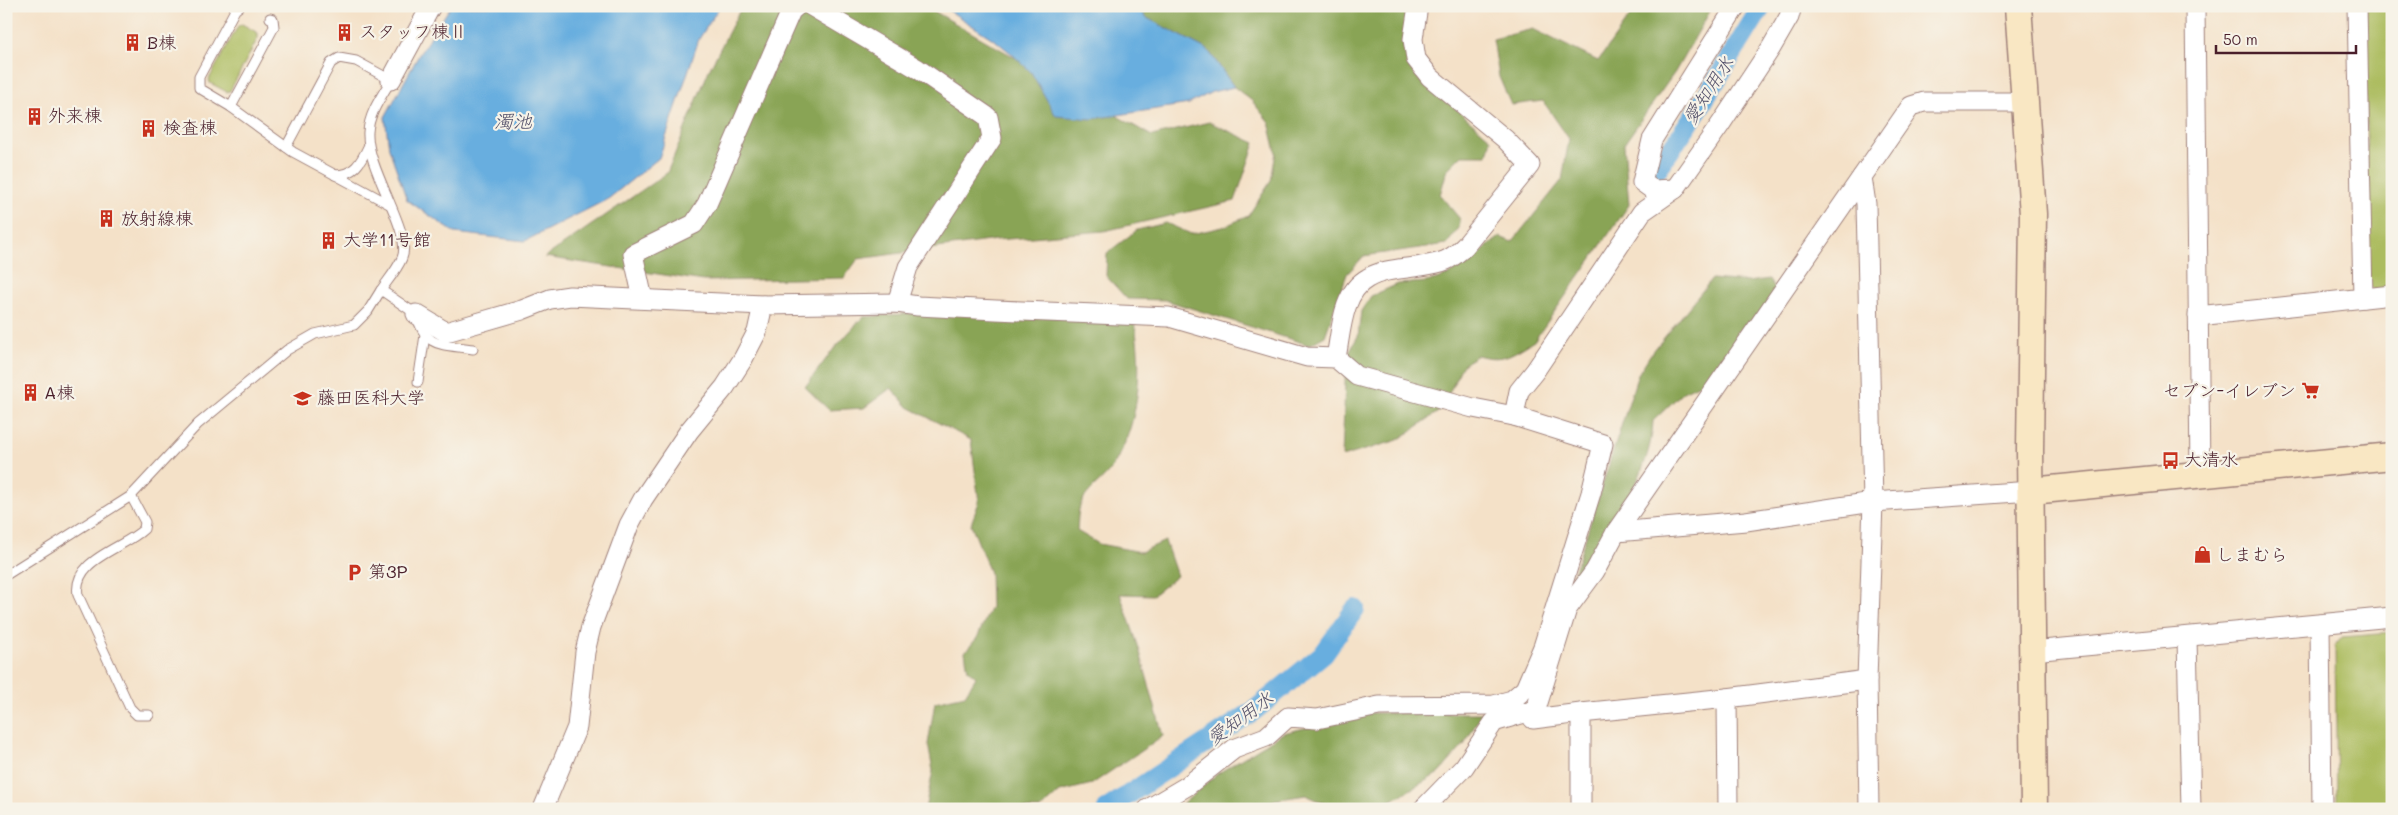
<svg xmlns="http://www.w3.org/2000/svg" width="2398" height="815" viewBox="0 0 2398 815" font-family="Mali,'Klee One',sans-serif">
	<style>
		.green { fill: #acbc5e; stroke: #7b6e44 }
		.forest { fill: #89a455; stroke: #6a6240 }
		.water { fill: #68aedf; stroke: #596685 }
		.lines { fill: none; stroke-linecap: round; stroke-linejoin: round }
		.canal { stroke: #68aedf; stroke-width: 20 }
		.lane-casing { stroke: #9f807a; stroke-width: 11 }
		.street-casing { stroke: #9f807a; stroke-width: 21 }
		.secondary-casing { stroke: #9f807a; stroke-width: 29 }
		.lane { stroke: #fff; stroke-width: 9 }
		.street { stroke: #fff; stroke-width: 19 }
		.secondary { stroke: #f9e7c3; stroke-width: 26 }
		.labels { text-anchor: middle; stroke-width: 4.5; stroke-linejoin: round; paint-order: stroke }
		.poi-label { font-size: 18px; fill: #4a1f2b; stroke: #f7f3e8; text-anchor: start }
		.water-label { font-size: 19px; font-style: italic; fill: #54516a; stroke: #f7f3e8 }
	</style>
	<rect width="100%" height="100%" fill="#f7f3e8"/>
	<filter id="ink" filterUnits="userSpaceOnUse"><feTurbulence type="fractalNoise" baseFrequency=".02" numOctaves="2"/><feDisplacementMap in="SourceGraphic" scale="10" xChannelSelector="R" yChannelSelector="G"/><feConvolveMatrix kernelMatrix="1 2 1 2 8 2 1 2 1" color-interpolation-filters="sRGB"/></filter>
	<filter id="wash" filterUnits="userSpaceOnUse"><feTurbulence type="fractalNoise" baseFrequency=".0096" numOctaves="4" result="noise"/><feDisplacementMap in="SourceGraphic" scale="20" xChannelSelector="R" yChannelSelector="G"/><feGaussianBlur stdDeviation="1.12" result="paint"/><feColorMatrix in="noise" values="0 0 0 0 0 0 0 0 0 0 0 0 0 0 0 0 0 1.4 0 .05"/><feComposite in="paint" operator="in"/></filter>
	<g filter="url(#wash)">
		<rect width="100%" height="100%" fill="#f4e1c8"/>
		<!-- green -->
		<g class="green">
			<polygon points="2364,6 2392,6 2392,289 2373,290 2369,285"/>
			<polygon points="242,24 258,33 258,38 230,91 227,92 210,83 209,79 238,26"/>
			<polygon points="2392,633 2392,809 2337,809 2335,646 2342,637"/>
		</g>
		<!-- forest -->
		<g class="forest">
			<polygon points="742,6 925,6 1152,136 1209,122 1255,143 1235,201 1104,231 996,240 858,259 844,278 704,281 545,257 667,173 709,70"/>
			<polygon points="1140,6 1411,6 1403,45 1416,74 1491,139 1487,155 1462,155 1447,170 1440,195 1460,219 1459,228 1447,244 1364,256 1347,274 1325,336 1309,345 1165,300 1127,299 1106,276 1107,253 1137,230 1166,223 1191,234 1223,227 1248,216 1271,181 1276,152 1269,122 1252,101 1234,87 1208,50 1144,17"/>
			<path d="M1637,6H1713L1675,72L1624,144L1629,205L1534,341C1511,355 1503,362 1477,355L1462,366L1441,410L1398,440L1342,457L1346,357L1358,336L1361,311L1371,296L1398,284L1427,282L1449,275L1500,237L1512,242L1562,180L1569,139L1543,101L1511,105L1499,77L1493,39L1533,29L1598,61Z"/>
			<path d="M1712,279L1747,282L1769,279L1776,290L1717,376L1683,392L1653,421C1651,481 1601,541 1569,589L1638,374L1650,355Z"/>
			<path d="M944,311L1134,321C1144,370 1139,427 1111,469C1103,481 1086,491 1081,504C1077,512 1078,523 1077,531L1099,544L1141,552L1165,541L1177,576L1153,595L1120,594L1138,645L1163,736L1092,784L1060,792L1041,809H925L933,771L928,744L935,702L965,695L976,677L968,670L965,652L977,638L991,607L990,573L971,524L979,502L971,440L908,407L891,388L864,408L829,410L805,387L832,351L863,317Z"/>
			<polygon points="1370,713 1482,713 1464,745 1439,773 1377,809 1336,809 1306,795 1274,800 1262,809 1177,809 1217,774 1283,733"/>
		</g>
		<!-- water -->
		<g class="water">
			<polygon points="451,6 720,6 699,39 659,158 608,199 525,241 455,233 407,200 389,148 385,117 420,53"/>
			<polygon points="942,6 1140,6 1145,17 1208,50 1234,87 1212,92 1189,104 1092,119 1056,116 1031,72 1012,54 996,41"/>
		</g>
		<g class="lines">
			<!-- canal -->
			<g class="canal">
				<polyline points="1654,174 1701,105 1762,6"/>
				<polyline points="1107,809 1255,710 1324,653 1355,609"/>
			</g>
		</g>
	</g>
	<g filter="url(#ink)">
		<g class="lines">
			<defs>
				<g id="lane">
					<polyline points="240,6 235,10 199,77 199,88 231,107 293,152 389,204"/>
					<polyline points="231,107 274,27 273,19 270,18"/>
					<path d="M286,147L331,63L339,58L356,61L391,80C382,96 369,113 368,132C366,169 413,232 402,258C397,270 388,280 381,290"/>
					<path d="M335,175C354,175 361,162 368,147"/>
					<polyline points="418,382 425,335"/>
					<path d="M131,496L145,522L144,529C123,549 72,559 78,595L130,708L137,715H149"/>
					<path d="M6,575L131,496L198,424L287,350L315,334L354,325L368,311L381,290L416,314C426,349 441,344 473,349"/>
				</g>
				<g id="street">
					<polyline points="811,6 918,69 988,117 992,138 908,267 897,303"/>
					<polyline points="2195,6 2200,475"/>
					<polyline points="2357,6 2363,298"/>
					<polyline points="391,80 431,6"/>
					<polyline points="1862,177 1866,204 1873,502 1867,680 1869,809"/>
					<polyline points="1675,189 1653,190 1642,182 1652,140 1736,6"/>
					<polyline points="643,299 633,254 694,224 707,204 791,11 797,6"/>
					<polyline points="416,314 446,332 522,310 550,299 570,296 763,305 897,303 918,306 996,310 1169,317 1307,357 1336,358 1357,376 1473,408 1514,416 1603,444 1591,493 1543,647 1525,689 1512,700 1494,705 1379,706 1317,719 1288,717 1266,737 1234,749 1187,786 1148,809"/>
					<polyline points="2198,316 2392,295"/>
					<path d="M1336,358C1341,332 1342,292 1368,278C1383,269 1404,269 1421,266C1442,263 1450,261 1465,246L1530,165L1505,139L1430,77L1416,59L1413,39L1418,6"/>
					<polyline points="1514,416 1519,391 1535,371 1642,212 1675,189 1720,125 1771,48 1789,17 1792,6"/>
					<polyline points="1616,532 1746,521 1873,502 2031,491"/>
					<polyline points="2320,624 2322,809"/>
					<polyline points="2187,638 2191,809"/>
					<polyline points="2032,651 2392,617"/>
					<polyline points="1727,698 1728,809"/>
					<polyline points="1581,713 1533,719 1567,609 1595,571 1616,532 1911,106 1924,102 2025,102"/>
					<polyline points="543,809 577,727 585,652 591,627 629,525 643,499 689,431 725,387 743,359 757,332 763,305"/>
					<polyline points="1423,809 1464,767 1494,722 1535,710"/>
					<polyline points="1581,809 1581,713 1727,698 1867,680"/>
				</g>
				<g id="secondary">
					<polyline points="2018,6 2033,214 2030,451 2034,809"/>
					<polyline points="2031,491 2392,456"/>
				</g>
			</defs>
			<!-- lane casing -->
			<use href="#lane" class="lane-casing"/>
			<!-- street casing -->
			<use href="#street" class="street-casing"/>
			<!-- secondary casing -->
			<use href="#secondary" class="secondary-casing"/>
			<!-- lane -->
			<use href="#lane" class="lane"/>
			<!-- street -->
			<use href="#street" class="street"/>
			<!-- secondary -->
			<use href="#secondary" class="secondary"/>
		</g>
	</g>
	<!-- icons -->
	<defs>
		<symbol id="building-bare" viewBox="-9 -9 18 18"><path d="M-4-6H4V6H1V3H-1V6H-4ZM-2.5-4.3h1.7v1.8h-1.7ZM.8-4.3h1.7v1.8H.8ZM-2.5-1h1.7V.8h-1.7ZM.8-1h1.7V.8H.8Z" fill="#c8321e" stroke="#f7f3e8" stroke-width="2.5" paint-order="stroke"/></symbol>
		<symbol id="supermarket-bare" viewBox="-9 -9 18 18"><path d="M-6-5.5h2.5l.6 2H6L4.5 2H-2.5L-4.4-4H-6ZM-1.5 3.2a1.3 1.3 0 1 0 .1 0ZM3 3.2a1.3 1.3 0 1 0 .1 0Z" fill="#c8321e" stroke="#f7f3e8" stroke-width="2.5" paint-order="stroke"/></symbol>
		<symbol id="university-bare" viewBox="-9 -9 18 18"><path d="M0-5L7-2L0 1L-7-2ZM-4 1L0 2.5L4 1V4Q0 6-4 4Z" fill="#c8321e" stroke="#f7f3e8" stroke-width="2.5" paint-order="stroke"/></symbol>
		<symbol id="bus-bare" viewBox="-9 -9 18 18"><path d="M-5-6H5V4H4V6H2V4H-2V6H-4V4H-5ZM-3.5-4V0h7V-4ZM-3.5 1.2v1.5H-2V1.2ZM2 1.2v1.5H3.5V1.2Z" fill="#c8321e" stroke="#f7f3e8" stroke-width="2.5" paint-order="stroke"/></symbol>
		<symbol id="shop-bare" viewBox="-9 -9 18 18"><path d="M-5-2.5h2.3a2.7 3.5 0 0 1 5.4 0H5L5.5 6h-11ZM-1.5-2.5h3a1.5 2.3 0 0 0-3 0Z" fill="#c8321e" stroke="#f7f3e8" stroke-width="2.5" paint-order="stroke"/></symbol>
		<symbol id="parking-bare" viewBox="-9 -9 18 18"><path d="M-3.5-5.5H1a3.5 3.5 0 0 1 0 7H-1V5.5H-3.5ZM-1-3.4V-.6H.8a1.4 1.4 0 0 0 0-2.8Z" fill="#c8321e" stroke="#f7f3e8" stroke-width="2.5" paint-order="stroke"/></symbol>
	</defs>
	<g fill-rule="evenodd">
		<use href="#building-bare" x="332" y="20" width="25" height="25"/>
		<use href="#building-bare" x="120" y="30" width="25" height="25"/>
		<use href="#building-bare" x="22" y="104" width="25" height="25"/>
		<use href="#building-bare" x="136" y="116" width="25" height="25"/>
		<use href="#building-bare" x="94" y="206" width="25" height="25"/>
		<use href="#building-bare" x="316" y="228" width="25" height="25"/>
		<use href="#supermarket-bare" x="2298" y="378" width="25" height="25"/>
		<use href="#building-bare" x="18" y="380" width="25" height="25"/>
		<use href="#university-bare" x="290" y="386" width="25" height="25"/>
		<use href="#bus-bare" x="2158" y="448" width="25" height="25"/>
		<use href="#shop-bare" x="2190" y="542" width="25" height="25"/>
		<use href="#parking-bare" x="342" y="560" width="25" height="25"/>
	</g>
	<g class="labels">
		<!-- poi labels -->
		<g class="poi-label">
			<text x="359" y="38">スタッフ棟Ⅱ</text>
			<text x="147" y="49">B棟</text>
			<text x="48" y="122">外来棟</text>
			<text x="163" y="134">検査棟</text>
			<text x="121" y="225">放射線棟</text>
			<text x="343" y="246">大学11号館</text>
			<text x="2296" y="397" text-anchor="end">セブン-イレブン</text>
			<text x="44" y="399">A棟</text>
			<text x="317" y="404">藤田医科大学</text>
			<text x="2184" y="466">大清水</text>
			<text x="2216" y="561">しまむら</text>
			<text x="368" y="578">第3P</text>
		</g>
		<!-- water labels -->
		<g class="water-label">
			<text transform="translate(1708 90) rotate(-57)" y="7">愛知用水</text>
			<text x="513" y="128">濁池</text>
			<text transform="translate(1240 718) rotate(-36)" y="7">愛知用水</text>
		</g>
	</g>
	<!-- margin -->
	<rect width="2398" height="815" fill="none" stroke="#f7f3e8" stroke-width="25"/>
	<!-- scale -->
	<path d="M2216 45v8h140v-8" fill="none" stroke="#4a1f2b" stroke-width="2.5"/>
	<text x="2223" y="45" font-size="15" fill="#4a1f2b" stroke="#f7f3e8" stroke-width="4" paint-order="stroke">50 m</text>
</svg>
